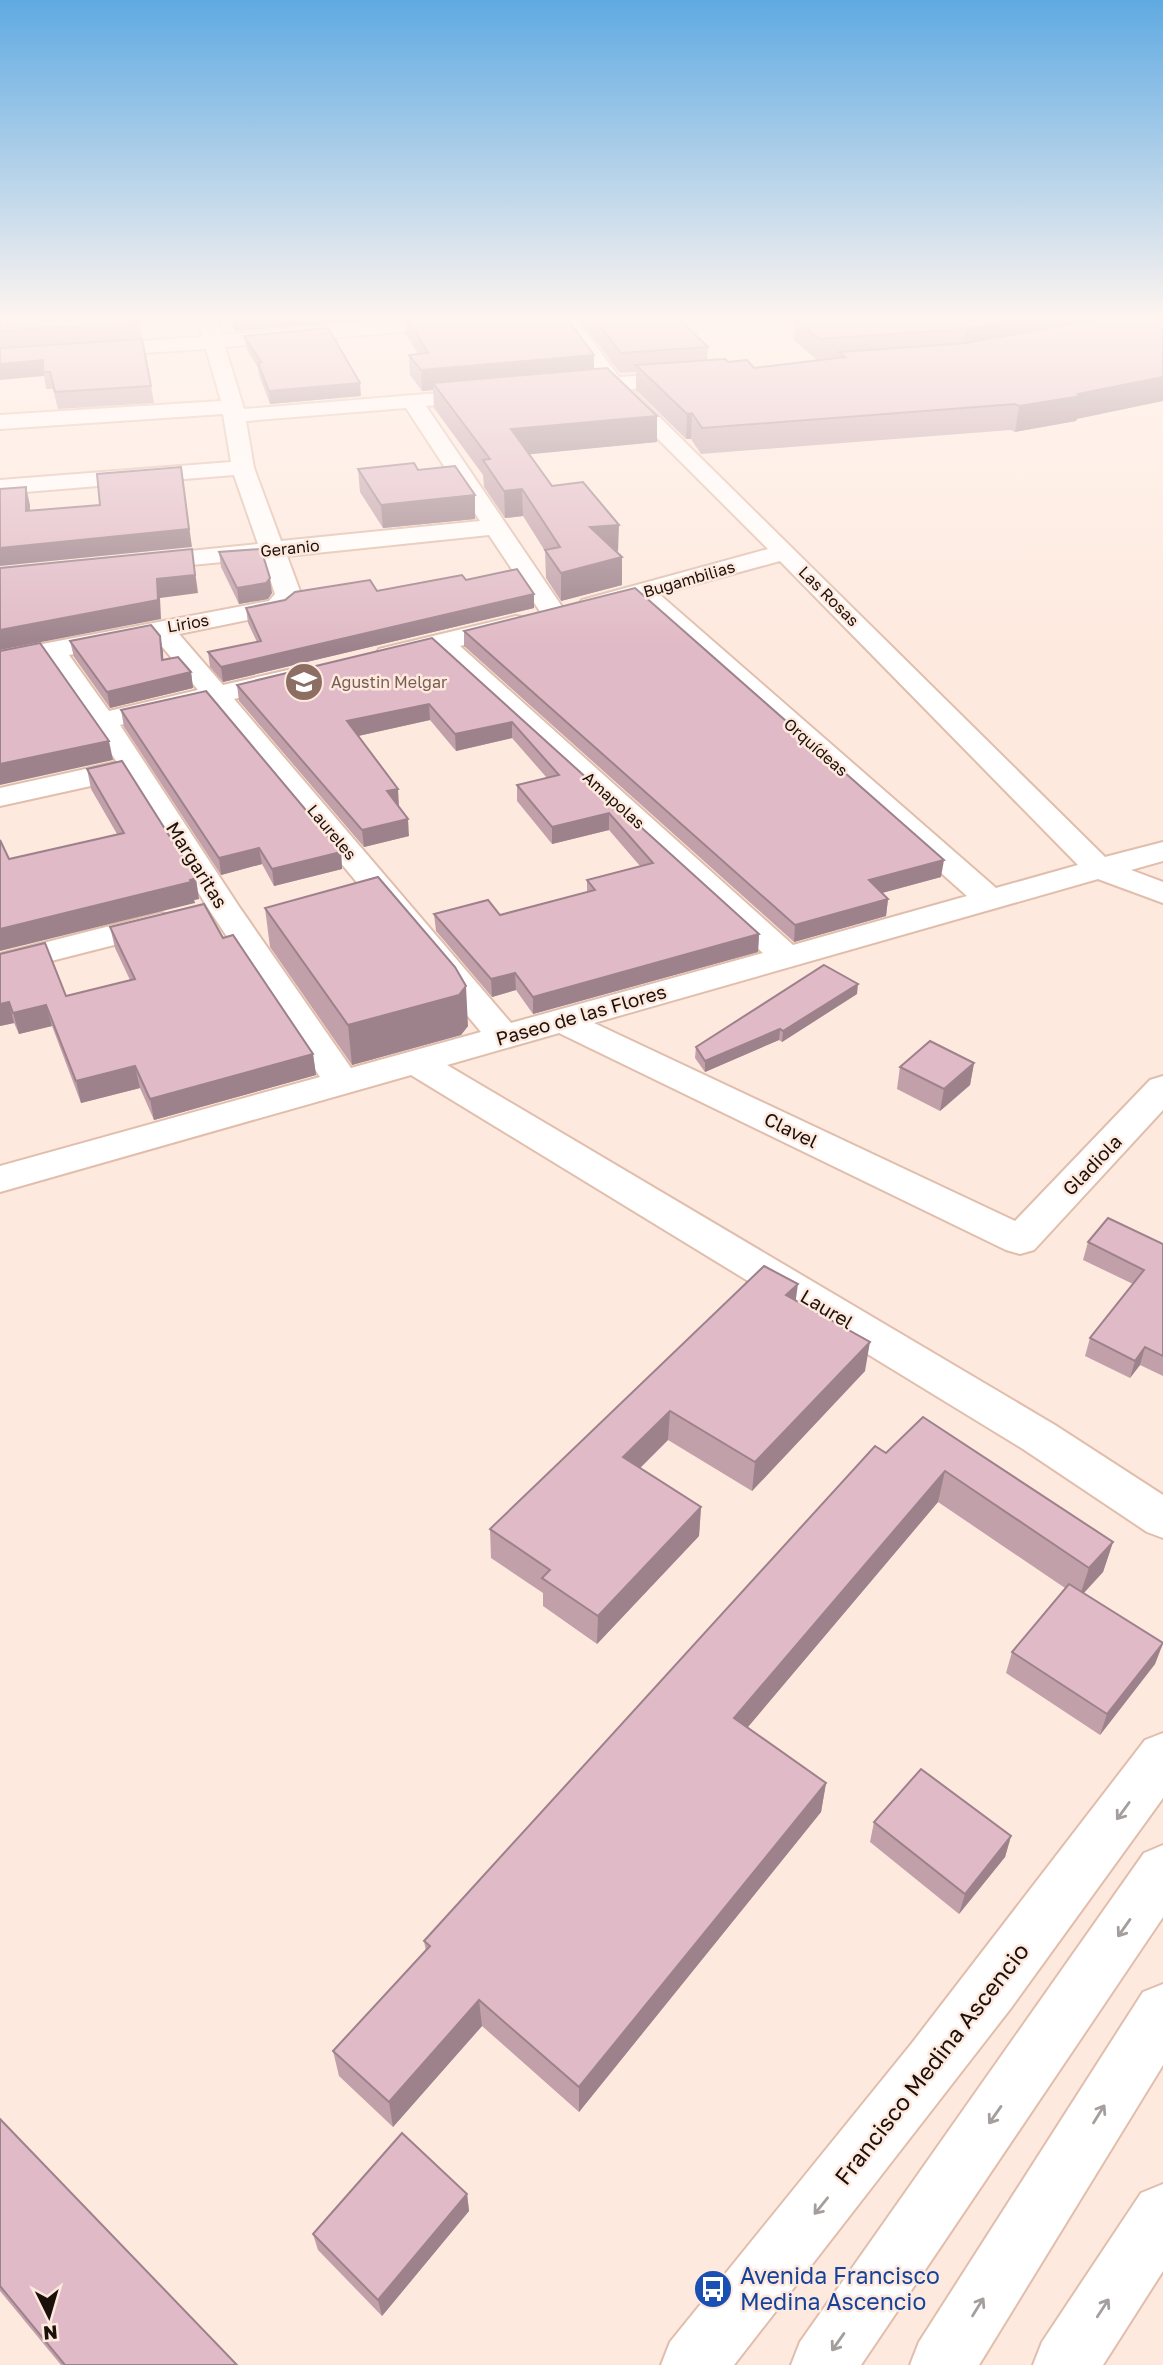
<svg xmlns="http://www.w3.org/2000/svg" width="1163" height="2365" viewBox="0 0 1163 2365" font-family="'Golos Text',sans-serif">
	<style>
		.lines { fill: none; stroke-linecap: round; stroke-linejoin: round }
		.street-casing { stroke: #e1beac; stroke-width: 4 }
		.secondary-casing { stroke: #e1beac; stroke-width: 4 }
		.highway-casing { stroke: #e1beac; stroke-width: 4 }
		.street { fill: #fff; fill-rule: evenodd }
		.secondary { fill: #fff; fill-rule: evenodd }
		.highway { fill: #fff; fill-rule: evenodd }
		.wall { fill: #c1a0aa }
		.shaded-wall { fill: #9d828b }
		.building { fill: #e0bac6; stroke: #9d828b; stroke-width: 2 }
		.oneway { stroke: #a49f9d }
		.labels { text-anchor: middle; stroke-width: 5; stroke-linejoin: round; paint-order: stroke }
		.far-street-label { font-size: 16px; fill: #1c100a; stroke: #fee9de }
		.far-education-label { font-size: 16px; fill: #785e54; stroke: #fee9de; text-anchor: start }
		.street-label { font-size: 19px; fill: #1c100a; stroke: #fee9de }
		.near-street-label { font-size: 23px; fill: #1c100a; stroke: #fee9de }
		.near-transit-label { font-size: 23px; fill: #164399; stroke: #fee9de; text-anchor: start }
	</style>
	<rect width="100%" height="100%" fill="#fee9de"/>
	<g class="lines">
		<defs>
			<g id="street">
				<path d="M197,319H217L222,335L410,319H491L481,325L225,347L244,409L487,389L494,391L498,395L494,399L487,401L426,406L567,614L563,619L554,622L545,619L489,535L287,556L301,594L294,606L286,612L179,634L223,685L288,670L298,672L302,678L298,684L234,699L511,1023L763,953L435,652L388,663L379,661L375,655L379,649L516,616L525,618L529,624L525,630L460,646L793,945L967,896L636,601L591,613L582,610L578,605L582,600L768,549L609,390L564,391L561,387L564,383L599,379L556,319H576L619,377L689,372L696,374L699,378L696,382L689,384L631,389L1105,857L1163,842V861L1131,870L1163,882V903L1098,879L594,1023L1015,1221L1150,1080L1163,1076V1110L1034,1250L1020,1254L1006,1250L559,1033L447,1065L1055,1425L1163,1495V1538L1147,1532L1023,1449L411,1075L0,1192V1166L320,1077L208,908L127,778L0,806V788L117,762L45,659L0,668V652L269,601L275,594L263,558L140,570L131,568L128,563L131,558L140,556L258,544L234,475L0,494V480L231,462L223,414L0,429V415L221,401L206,349L0,362V350L202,337ZM406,408L480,521L281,541L254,468L246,421ZM780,561L1078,865L996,888L659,594ZM155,638L198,690L109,711L69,655ZM209,704L481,1032L351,1068L240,908L120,725Z"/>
				<polygon points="161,913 173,916 177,923 173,930 0,974 0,954"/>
			</g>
			<g id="secondary">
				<polygon points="1163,1733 1163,1798 1011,2008 734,2365 661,2365 670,2342 912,2043 1145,1740"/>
				<polygon points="1163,2184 1163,2271 1103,2365 1033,2365 1042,2342 1141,2193"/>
			</g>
			<g id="highway">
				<polygon points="1163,1845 1163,1917 861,2365 791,2365 800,2342 1144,1853"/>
				<polygon points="1163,1984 1163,2065 979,2365 910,2365 919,2342 1143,1992"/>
			</g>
		</defs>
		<!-- street casing -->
		<use href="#street" class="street-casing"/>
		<!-- secondary casing -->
		<use href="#secondary" class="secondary-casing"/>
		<!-- highway casing -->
		<use href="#highway" class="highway-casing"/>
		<!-- street -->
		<use href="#street" class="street"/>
		<!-- secondary -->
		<use href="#secondary" class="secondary"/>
		<!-- highway -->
		<use href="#highway" class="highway"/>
	</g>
	<!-- wall -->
	<g class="wall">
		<polygon points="0,319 139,319 142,338 0,347"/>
		<polygon points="228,319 376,319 235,331"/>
		<polygon points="405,319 567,319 594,355 594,369 657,416 657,442 529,454 552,486 622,557 622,585 561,601 546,578 545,551 523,516 505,518 484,487 483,475 434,408 433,390 422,391 410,375 409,355 418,354 406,334"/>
		<polygon points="579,319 679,319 708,347 707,360 728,362 754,368 817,360 794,340 795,319 1163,319 1077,419 1076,421 1015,432 1011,430 701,454 691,439 686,439 636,390 636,372 620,373"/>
		<polygon points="244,336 361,396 270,404 259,375 258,368 246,348"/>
		<polygon points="0,348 151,386 154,403 58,409 53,389 46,389 44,376"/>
		<polygon points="358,469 418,470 475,495 475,519 383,528 360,492"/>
		<polygon points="219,552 272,593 268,599 239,604 221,567"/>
		<polygon points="466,580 534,594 534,608 223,682 210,667 208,652 257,642 248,623 246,608"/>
		<polygon points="464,631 941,877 882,893 888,899 886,916 794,942 464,646"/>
		<polygon points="160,636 163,660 191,672 193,688 110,708 74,657 70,641"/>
		<polygon points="432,638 759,934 758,952 533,1014 516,990 492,997 436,931 434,914 500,915 587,892 587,880 640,866 609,830 552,844 517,801 517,785 547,778 512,738 456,751 430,720 358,736 399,806 398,806 409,836 364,847 239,701 237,685"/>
		<polygon points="121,710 341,852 342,869 274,886 262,864 221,875 124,727"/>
		<polygon points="87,769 199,899 194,900 195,903 9,859 117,834 91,789"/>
		<polygon points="265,908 468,1026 461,1035 352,1065 270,947"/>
		<polygon points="110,927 223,938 313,1054 316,1075 154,1120 140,1088 81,1103 52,1026 19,1034 14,1023 0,1026 0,954 66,996 130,980 115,948"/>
		<polygon points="857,994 782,1042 779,1040 705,1072 695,1058 696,1047"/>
		<polygon points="974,1063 970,1085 940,1111 897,1089 900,1067"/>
		<polygon points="1088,1242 1163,1244 1163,1376 1140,1365 1130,1378 1085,1356 1090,1338 1133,1284 1083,1260"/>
		<polygon points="796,1301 865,1371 752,1491 668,1440 640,1468 701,1507 699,1536 597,1644 543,1606 543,1593 491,1558 490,1529"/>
		<polygon points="923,1417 1113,1542 1103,1572 1084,1593 1163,1643 1155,1664 1100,1735 1006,1673 1012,1652 1065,1588 938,1502 747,1728 826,1783 821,1812 579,2112 482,2026 393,2127 339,2076 333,2051 426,1951 424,1941 886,1453"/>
		<polygon points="874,1822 1011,1836 1005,1857 959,1914 870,1842"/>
		<polygon points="0,2119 237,2365 61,2365 0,2291"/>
		<polygon points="467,2194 469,2211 382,2316 318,2250 313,2234"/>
	</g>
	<!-- shaded-wall -->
	<g class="shaded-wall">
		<polygon points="234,319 376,319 235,331"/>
		<polygon points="1019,319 1129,320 963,350 966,329"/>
		<polygon points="594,355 594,376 433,383 433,390 422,391 421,370"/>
		<polygon points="43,360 44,376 0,380 0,364"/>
		<polygon points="1163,377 1163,401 1077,419 1076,421 1015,432 1019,406"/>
		<polygon points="360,383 361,396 270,404 269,391"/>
		<polygon points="692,413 691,439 686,439 687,414"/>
		<polygon points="657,416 657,442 512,456 511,429"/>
		<polygon points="181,467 192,547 0,566 0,548 189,529"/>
		<polygon points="26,487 30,505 30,529 26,511"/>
		<polygon points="522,489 523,516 505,518 504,491"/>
		<polygon points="475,495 475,519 383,528 381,505"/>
		<polygon points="619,525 618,552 590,527"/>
		<polygon points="192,549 198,593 160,598 161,619 0,650 0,630 157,579"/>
		<polygon points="622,557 622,585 561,601 561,573"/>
		<polygon points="270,578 272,593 268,599 239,604 237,588"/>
		<polygon points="534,594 534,608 223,682 221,667"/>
		<polygon points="160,636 163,652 164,677 162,660"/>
		<polygon points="191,672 193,688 110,708 107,692"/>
		<polygon points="429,704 430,720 349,738 347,721"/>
		<polygon points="512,722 512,738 456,751 455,734"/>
		<polygon points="109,741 113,760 0,785 0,764"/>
		<polygon points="398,789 399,806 389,808 387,791"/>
		<polygon points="609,813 609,830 552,844 552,827"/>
		<polygon points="408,819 409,836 364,847 362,830"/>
		<polygon points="259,848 262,864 221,875 219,858"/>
		<polygon points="341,852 342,869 274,886 272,869"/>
		<polygon points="944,860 941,877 867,897 869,880"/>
		<polygon points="196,878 199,899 194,900 195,903 0,951 0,929"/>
		<polygon points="888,899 886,916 794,942 795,925"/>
		<polygon points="759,934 758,952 533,1014 533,997"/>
		<polygon points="515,973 516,990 492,997 491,979"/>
		<polygon points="858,984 857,994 782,1042 783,1031"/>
		<polygon points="466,986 468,1026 461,1035 352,1065 348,1025"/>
		<polygon points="9,1002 14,1023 0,1026 0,1004"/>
		<polygon points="46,1005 52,1026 19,1034 13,1013"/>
		<polygon points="780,1029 779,1040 705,1072 705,1061"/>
		<polygon points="313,1054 316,1075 154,1120 150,1099"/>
		<polygon points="974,1063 970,1085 940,1111 944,1089"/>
		<polygon points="135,1066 140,1088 81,1103 76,1081"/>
		<polygon points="798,1284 794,1313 786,1295"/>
		<polygon points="870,1342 865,1371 752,1491 755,1462"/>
		<polygon points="1145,1347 1140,1365 1130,1378 1135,1361"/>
		<polygon points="670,1411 668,1440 622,1486 623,1457"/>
		<polygon points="945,1471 938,1502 731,1747 734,1718"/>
		<polygon points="701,1507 699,1536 597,1644 598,1616"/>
		<polygon points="1113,1542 1103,1572 1079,1598 1089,1568"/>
		<polygon points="1163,1643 1155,1664 1100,1735 1107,1714"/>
		<polygon points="826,1783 821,1812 579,2112 579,2087"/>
		<polygon points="1011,1836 1005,1857 959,1914 965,1894"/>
		<polygon points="479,2000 482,2026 393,2127 389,2102"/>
		<polygon points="467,2194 469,2211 382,2316 378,2300"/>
	</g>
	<!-- building -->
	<g class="building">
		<polygon points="0,319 139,319 139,322 0,331"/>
		<polygon points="408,319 567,319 594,355 421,370 409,355 428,353"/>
		<polygon points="595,319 679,319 708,347 621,353"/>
		<polygon points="795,319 1019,319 966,329 819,339"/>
		<polygon points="1099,319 1163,319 1163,377 1078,394 1081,396 1019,406 1015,404 702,428 692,413 687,414 636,365 725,359 728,362 747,360 754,368 845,357 839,352 967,343"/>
		<polygon points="328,328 360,383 269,391 258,363 261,362 244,336"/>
		<polygon points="142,339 151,386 55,392 50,372 43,372 43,360 0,364 0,348"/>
		<polygon points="607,368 657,416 511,429 552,486 583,482 619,525 590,527 622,557 561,573 545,550 560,547 522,489 504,491 483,460 490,459 433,383"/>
		<polygon points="414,463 418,470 455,466 475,495 381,505 358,469"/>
		<polygon points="181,467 189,529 0,548 0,489 26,487 26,511 100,505 97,474"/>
		<polygon points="192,549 195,575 157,579 158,600 0,630 0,568"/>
		<polygon points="261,549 270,578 266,583 237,588 219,552"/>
		<polygon points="517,569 534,594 221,667 208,652 261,641 246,608 285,600 295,592 370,580 377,591 462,575 466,580"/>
		<polygon points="635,588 944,860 869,880 888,899 795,925 464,631"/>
		<polygon points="151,625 160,636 162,660 178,657 191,672 107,692 70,641"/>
		<polygon points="432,638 759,934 533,997 515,973 491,979 434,914 488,900 500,915 595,890 587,880 653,863 609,813 552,827 517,785 559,775 512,722 455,734 429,704 347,721 398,789 387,791 408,819 362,830 237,685"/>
		<polygon points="40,643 109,741 0,764 0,651"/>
		<polygon points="206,691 341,852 272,869 259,848 219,858 121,710"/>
		<polygon points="122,761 196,878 190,880 191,882 0,929 0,840 9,859 124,833 87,769"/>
		<polygon points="378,877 455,967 466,986 459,995 348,1025 265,908"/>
		<polygon points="204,904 223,938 233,935 313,1054 150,1099 135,1066 76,1081 46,1005 13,1013 9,1002 0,1004 0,954 45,943 66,996 135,979 110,927"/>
		<polygon points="824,965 858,984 783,1031 780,1029 705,1061 696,1047"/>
		<polygon points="930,1041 974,1063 944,1089 900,1067"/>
		<polygon points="1108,1218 1163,1244 1163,1356 1145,1347 1135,1361 1090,1338 1144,1270 1088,1242"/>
		<polygon points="764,1266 798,1284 786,1295 870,1342 755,1462 670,1411 623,1457 701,1507 598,1616 542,1578 550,1570 490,1529"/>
		<polygon points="923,1417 1113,1542 1089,1568 945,1471 734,1718 826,1783 579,2087 479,2000 389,2102 333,2051 430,1946 424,1941 875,1446 886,1453"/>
		<polygon points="1069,1584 1163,1643 1107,1714 1012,1652"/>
		<polygon points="921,1769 1011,1836 965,1894 874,1822"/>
		<polygon points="0,2119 237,2365 65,2365 0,2286"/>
		<polygon points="402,2133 467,2194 378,2300 313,2234"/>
	</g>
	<!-- one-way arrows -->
	<defs><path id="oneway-shaft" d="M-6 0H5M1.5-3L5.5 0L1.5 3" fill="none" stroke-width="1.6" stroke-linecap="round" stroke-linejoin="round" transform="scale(1.75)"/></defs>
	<g class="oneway">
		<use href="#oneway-shaft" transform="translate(1123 1811) rotate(126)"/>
		<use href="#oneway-shaft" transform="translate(1124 1928) rotate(125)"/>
		<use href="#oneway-shaft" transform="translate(1099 2114) rotate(-58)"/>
		<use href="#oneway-shaft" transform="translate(995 2115) rotate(125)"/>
		<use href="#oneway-shaft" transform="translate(821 2206) rotate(129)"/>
		<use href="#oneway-shaft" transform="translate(978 2307) rotate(-58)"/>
		<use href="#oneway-shaft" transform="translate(1103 2308) rotate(-57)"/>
		<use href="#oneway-shaft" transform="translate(838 2342) rotate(125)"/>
	</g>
	<!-- sky -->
	<linearGradient id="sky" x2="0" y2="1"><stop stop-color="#5faae2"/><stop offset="0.49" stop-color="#fff5f0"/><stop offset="1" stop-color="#fff5f0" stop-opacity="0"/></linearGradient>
	<rect width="1163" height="650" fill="url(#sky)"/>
	<!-- icons -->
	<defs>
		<symbol id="school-disc" viewBox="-11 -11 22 22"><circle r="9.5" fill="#8d6e63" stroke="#fee9de"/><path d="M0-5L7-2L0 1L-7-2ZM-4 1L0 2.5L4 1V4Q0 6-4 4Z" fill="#fff"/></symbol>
		<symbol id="bus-disc" viewBox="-11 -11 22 22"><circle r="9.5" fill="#1a4fb4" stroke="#fee9de"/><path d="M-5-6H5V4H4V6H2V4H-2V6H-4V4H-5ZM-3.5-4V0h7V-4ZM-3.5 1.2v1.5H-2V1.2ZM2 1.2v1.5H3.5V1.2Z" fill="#fff"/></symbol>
	</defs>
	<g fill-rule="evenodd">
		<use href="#school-disc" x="282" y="660" width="44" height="44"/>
		<use href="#bus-disc" x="691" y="2267" width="44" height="44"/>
	</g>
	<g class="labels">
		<!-- far-street labels -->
		<g class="far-street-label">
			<text transform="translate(290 548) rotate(-6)" y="6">Geranio</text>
			<text transform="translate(689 579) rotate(-16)" y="6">Bugambilias</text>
			<text transform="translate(829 596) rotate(45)" y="6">Las Rosas</text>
			<text transform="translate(188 623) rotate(-10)" y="6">Lirios</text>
			<text transform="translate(816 747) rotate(41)" y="6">Orquídeas</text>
			<text transform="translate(614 800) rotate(42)" y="6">Amapolas</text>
			<text transform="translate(332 832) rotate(50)" y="6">Laureles</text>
		</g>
		<!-- far-education labels -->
		<g class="far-education-label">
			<text x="331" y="688">Agustin Melgar</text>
		</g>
		<!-- street labels -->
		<g class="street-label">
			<text transform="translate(197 865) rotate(58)" y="7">Margaritas</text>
			<text transform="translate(581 1015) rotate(-16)" y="7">Paseo de las Flores</text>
			<text transform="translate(791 1130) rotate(26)" y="7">Clavel</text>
			<text transform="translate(1092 1165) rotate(-46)" y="7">Gladiola</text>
			<text transform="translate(827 1309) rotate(31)" y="7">Laurel</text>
		</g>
		<!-- near-street labels -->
		<g class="near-street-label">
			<text transform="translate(932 2064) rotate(-52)" y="8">Francisco Medina Ascencio</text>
		</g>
		<!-- near-transit labels -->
		<g class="near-transit-label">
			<text x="740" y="2284">Avenida Francisco<tspan x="740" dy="26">Medina Ascencio</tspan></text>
		</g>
	</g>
	<!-- north arrow -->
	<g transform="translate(49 2316) rotate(175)" stroke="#fee9de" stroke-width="5" paint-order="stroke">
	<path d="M0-5L12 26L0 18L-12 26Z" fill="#1c100a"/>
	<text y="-10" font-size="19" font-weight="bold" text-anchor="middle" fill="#1c100a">N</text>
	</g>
</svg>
